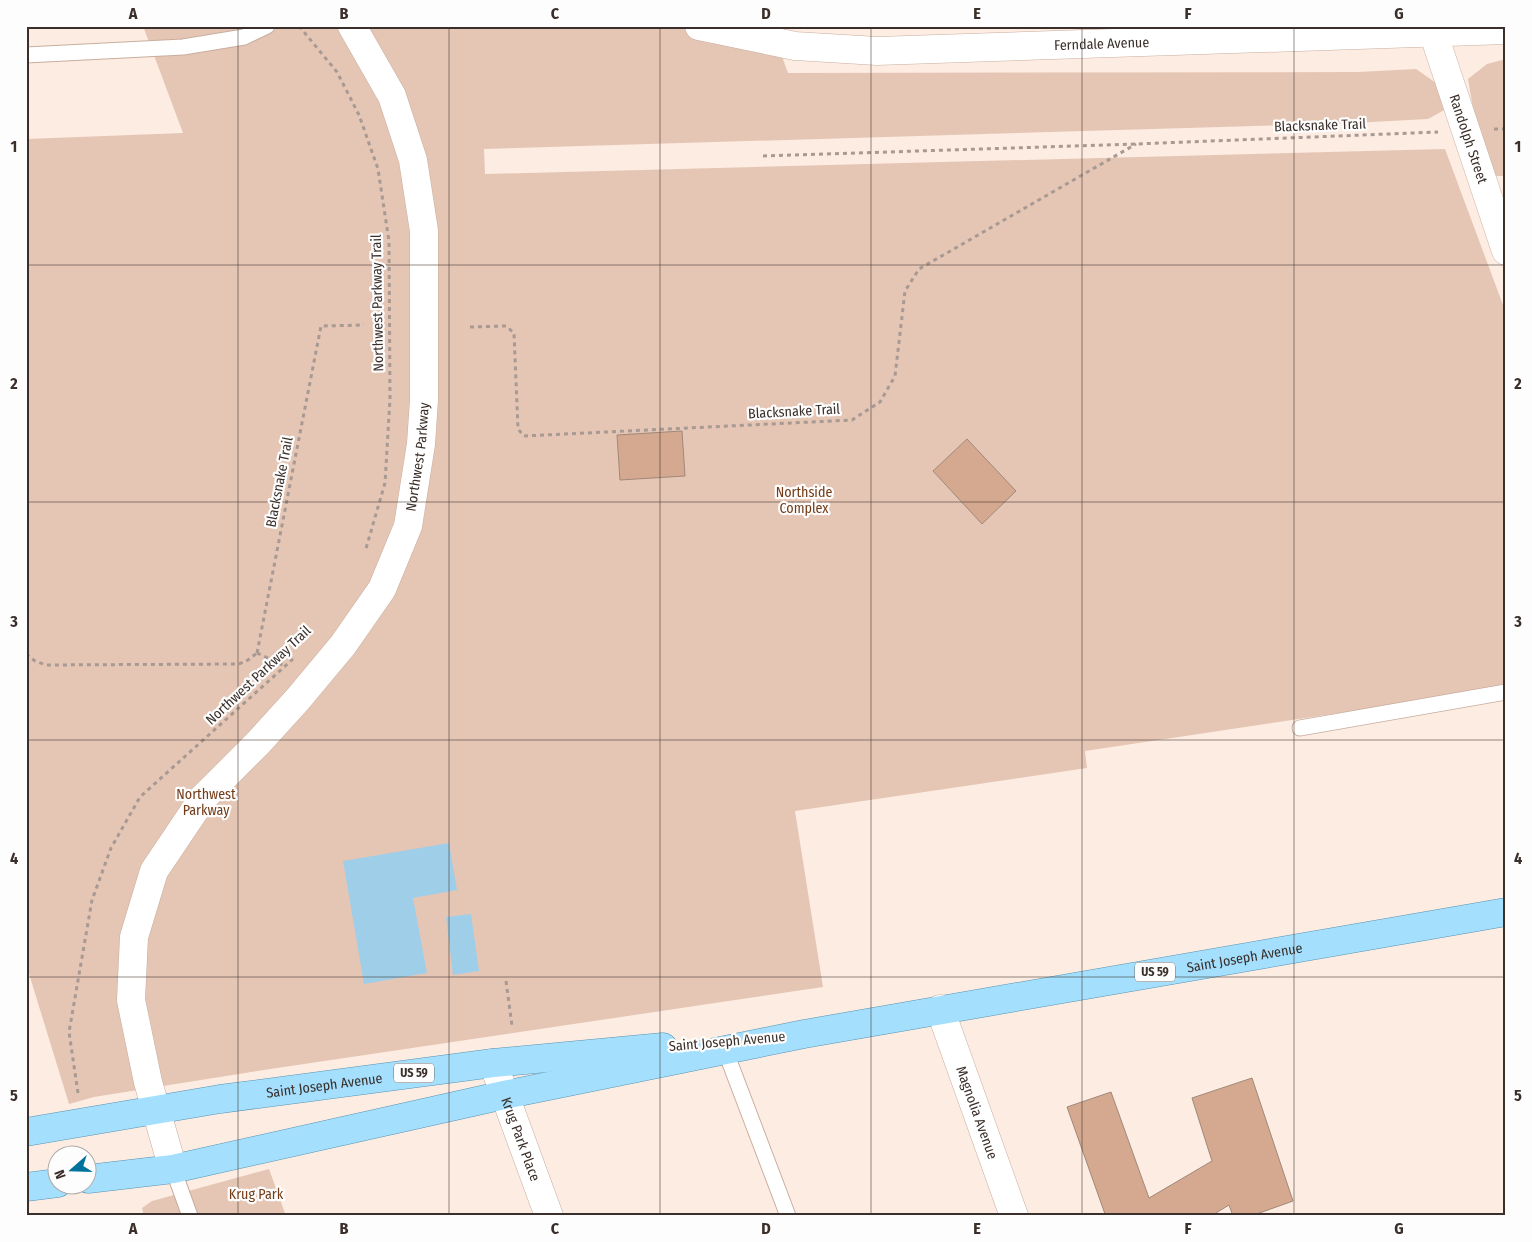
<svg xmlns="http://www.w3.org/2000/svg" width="1532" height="1242" viewBox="0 0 1532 1242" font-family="'Fira Sans Condensed',sans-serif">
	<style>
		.green { fill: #e5c6b5 }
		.water { fill: #9fcee9 }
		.building { fill: #d4a990; stroke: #a1887a }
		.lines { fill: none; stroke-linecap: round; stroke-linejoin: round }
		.lane-casing { stroke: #c8ae9f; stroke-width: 17 }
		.street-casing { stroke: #c8ae9f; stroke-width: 29 }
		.secondary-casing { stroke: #c8ae9f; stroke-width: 29 }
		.primary-casing { stroke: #5793b2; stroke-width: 29 }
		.path { stroke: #a89992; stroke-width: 3; stroke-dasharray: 4 4; stroke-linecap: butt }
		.lane { stroke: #fff; stroke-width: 15 }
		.street { stroke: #fff; stroke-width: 28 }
		.secondary { stroke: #fff; stroke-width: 28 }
		.primary { stroke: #a4dffd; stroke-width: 28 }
		.grid { fill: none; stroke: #3a2f2a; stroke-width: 1; stroke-opacity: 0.55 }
		.labels { text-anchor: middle; stroke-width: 4.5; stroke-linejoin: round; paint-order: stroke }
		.shield { fill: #fdfdfd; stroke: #746d69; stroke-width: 1 }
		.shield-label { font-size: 12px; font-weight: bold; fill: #3a2f2a }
		.street-label { font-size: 14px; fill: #3a2f2a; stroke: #fdfdfd }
		.park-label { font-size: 14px; fill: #733c17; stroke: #fdfdfd }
		.neatline { fill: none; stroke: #3a2f2a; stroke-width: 2 }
		.grid-label { font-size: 16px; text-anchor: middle; font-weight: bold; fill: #3a2f2a }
	</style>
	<rect width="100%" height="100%" fill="#fdece2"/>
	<!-- green -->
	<g class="green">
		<polygon points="143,26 771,26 788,73 1358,72 1416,69 1436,83 1446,109 1428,119 1353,123 484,149 485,174 1445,149 1506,313 1506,688 1085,751 1087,768 795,811 823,987 257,1071 94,1097 69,1104 26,964 26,139 183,133"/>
		<polygon points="1506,59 1506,176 1495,176 1474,114 1468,79 1487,64"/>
		<polygon points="269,1169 286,1216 144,1216 142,1208 152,1201"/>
	</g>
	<!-- water -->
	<g class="water">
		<polygon points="449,843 457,890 413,898 427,973 364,984 343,861"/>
		<polygon points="471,914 479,971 453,975 446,917"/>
	</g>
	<!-- building -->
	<g class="building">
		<polygon points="682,431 685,476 620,480 617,435"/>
		<polygon points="967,439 1016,491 982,524 933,471"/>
		<polygon points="1252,1078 1293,1201 1251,1216 1233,1216 1229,1205 1211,1216 1101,1216 1105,1214 1067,1107 1111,1092 1149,1198 1212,1161 1192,1098"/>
	</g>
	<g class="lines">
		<defs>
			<g id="lane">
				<polyline points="26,55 183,47 244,37 267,26"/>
				<polyline points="1300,728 1506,692"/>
				<polyline points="725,1050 788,1216"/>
				<polyline points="173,1169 190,1216"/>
			</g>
			<g id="street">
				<path id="s1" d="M699,26L795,46L877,51L1506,30"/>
				<path id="s2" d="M1431,26L1506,251"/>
				<path id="s3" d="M940,1009L1014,1216"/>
				<path id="s4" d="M493,1063L549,1216"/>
			</g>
			<g id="secondary">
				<path id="s5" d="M173,1169L148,1082L131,1000L134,937L154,871L203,798L258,743L298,699L343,645L382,589L408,526L421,444L424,400V231L413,160L392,96L352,26"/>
			</g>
			<g id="primary">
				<path id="s6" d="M26,1132L220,1099L493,1063L663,1047"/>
				<path id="s7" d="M88,1179L173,1169L504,1095L804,1034L1506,912"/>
				<polyline points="26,1187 58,1183"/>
			</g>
		</defs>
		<!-- lane casing -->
		<use href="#lane" class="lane-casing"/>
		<!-- street casing -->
		<use href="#street" class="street-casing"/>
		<!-- secondary casing -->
		<use href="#secondary" class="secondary-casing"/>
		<!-- primary casing -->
		<use href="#primary" class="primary-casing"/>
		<!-- path -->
		<g class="path">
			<polyline points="299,26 337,72 359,115 378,169 389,241 390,399 385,483 365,552"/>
			<polyline points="1494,129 1506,129"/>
			<polyline points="763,156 1136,144 1438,132"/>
			<polyline points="470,327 506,326 514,333 518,429 524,436 852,420 880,402 895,376 905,291 919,269 1136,144"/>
			<polyline points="257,653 321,326 364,325"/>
			<polyline points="257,653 285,666"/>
			<polyline points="26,654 35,661 46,665 239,664 248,660 257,653"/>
			<polyline points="506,981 512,1026"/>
			<polyline points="78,1093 69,1032 92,900 111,848 140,797 293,659"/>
		</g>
		<!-- lane -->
		<use href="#lane" class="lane"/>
		<!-- street -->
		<use href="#street" class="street"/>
		<!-- secondary -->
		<use href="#secondary" class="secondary"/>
		<!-- primary -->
		<use href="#primary" class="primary"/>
	</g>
	<!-- grid -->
	<path class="grid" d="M238,26V1216M449,26V1216M660,26V1216M871,26V1216M1082,26V1216M1294,26V1216M26,265H1506M26,502H1506M26,740H1506M26,977H1506"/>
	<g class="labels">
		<!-- shield labels -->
		<g class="shield">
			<rect x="1135" y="962.5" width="40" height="19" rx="4"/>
			<rect x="394" y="1063.5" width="40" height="19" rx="4"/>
		</g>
		<g class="shield-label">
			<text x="1155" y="976">US 59</text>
			<text x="414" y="1077">US 59</text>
		</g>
		<!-- street labels -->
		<g class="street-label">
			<text dy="5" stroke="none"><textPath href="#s1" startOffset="405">Ferndale Avenue</textPath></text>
			<text transform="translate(1320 125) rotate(-2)" y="5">Blacksnake Trail</text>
			<text dy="5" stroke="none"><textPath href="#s2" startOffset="119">Randolph Street</textPath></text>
			<text transform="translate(377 303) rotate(-91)" y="5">Northwest Parkway Trail</text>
			<text transform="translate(794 411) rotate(-3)" y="5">Blacksnake Trail</text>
			<text dy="5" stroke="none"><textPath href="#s5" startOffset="808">Northwest Parkway</textPath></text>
			<text transform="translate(279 482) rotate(-79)" y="5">Blacksnake Trail</text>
			<text transform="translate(258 675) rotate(-43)" y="5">Northwest Parkway Trail</text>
			<text dy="5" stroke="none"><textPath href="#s7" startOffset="1178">Saint Joseph Avenue</textPath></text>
			<text transform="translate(727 1041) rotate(-5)" y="5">Saint Joseph Avenue</text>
			<text dy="5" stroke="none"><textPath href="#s6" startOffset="302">Saint Joseph Avenue</textPath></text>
			<text dy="5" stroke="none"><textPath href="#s3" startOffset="110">Magnolia Avenue</textPath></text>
			<text dy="5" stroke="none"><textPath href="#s4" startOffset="81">Krug Park Place</textPath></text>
		</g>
		<!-- park labels -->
		<g class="park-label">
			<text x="804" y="497">Northside<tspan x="804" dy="16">Complex</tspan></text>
			<text x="206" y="799">Northwest<tspan x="206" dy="16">Parkway</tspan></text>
			<text x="256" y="1199">Krug Park</text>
		</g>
	</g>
	<!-- border -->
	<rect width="1532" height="1242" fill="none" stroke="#fdfdfd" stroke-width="55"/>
	<!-- north arrow -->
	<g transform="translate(72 1170) rotate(250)"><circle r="24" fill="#fdfdfd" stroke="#afaba9"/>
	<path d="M0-4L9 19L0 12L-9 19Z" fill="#00739d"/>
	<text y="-8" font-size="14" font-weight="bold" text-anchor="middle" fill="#3a2f2a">N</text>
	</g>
	<rect x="28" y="28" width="1476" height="1186" class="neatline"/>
	<g class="grid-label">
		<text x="133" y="19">A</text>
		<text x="344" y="19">B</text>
		<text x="555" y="19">C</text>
		<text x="766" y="19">D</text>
		<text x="977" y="19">E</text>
		<text x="1188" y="19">F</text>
		<text x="1399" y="19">G</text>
		<text x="14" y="152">1</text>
		<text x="1518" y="152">1</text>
		<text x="14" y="389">2</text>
		<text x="1518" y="389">2</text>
		<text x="14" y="627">3</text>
		<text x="1518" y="627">3</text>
		<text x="14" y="864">4</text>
		<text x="1518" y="864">4</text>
		<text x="14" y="1101">5</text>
		<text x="1518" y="1101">5</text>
		<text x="133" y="1234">A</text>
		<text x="344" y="1234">B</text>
		<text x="555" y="1234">C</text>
		<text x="766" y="1234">D</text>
		<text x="977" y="1234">E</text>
		<text x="1188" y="1234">F</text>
		<text x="1399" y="1234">G</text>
	</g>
</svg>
